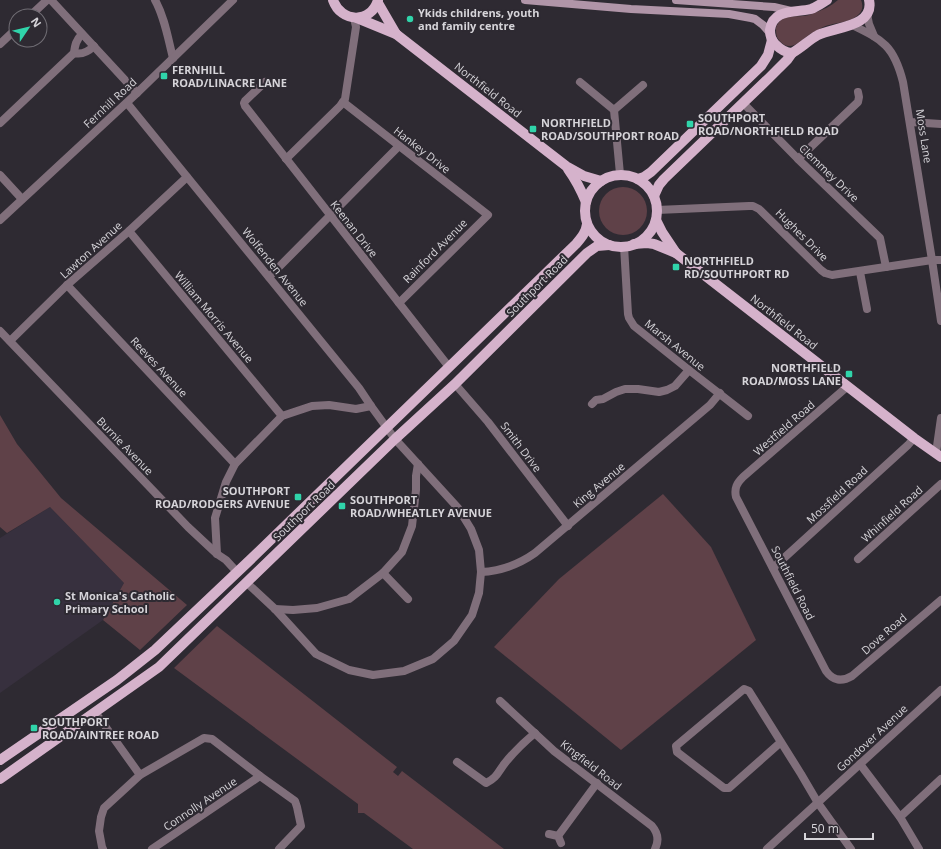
<svg xmlns="http://www.w3.org/2000/svg" width="941" height="849" viewBox="0 0 941 849" font-family="'Open Sans',sans-serif">
	<style>
		.built { fill: #37303e }
		.green { fill: #5f4148 }
		.lines { fill: none; stroke-linecap: round; stroke-linejoin: round }
		.street { stroke: #806f7b; stroke-width: 8 }
		.secondary { stroke: #b095a8; stroke-width: 8 }
		.primary { stroke: #d5b2cb; stroke-width: 10 }
		.poi-dot { fill: #30d4aa; stroke: #2e2a32; stroke-width: 1.5 }
		.labels { text-anchor: middle; stroke-width: 4; stroke-linejoin: round; paint-order: stroke }
		.poi-label { font-size: 11px; font-weight: bold; fill: #d6d4d9; stroke: #2e2a32; text-anchor: start }
		.street-label { font-size: 11px; fill: #d6d4d9; stroke: #2e2a32 }
	</style>
	<rect width="100%" height="100%" fill="#2e2a32"/>
	<!-- built -->
	<polygon class="built" points="50,507 124,583 103,620 0,693 0,538"/>
	<!-- green -->
	<g class="green">
		<path d="M838,0H861C863,5 863,10 859,14C849,24 833,22 821,28C818,30 814,32 810,34C804,38 797,46 789,46C784,46 779,41 777,37C776,34 776,31 776,28C780,15 792,17 802,16C806,16 810,15 814,13C823,10 831,6 838,0Z"/>
		<circle cx="623" cy="211" r="24"/>
		<polygon points="0,415 17,444 61,498 187,605 140,650 103,620 124,583 50,507 7,533 0,527"/>
		<polygon points="663,494 711,547 756,640 621,750 494,647 559,579"/>
		<polygon points="217,626 397,767 393,772 398,776 402,771 504,849 413,849 364,813 358,813 358,804 174,668"/>
	</g>
	<g class="lines">
		<!-- street -->
		<g class="street">
			<polyline points="51,0 137,93"/>
			<path d="M155,0C165,18 168,39 173,58"/>
			<polyline points="867,14 869,24 874,36"/>
			<polyline points="30,16 47,0"/>
			<path d="M852,25C883,40 894,46 903,82L932,260L941,321"/>
			<polyline points="0,44 16,29"/>
			<path d="M74,53C82,55 88,52 94,46"/>
			<polyline points="265,82 245,101 244,103 245,106 449,367"/>
			<polyline points="580,82 614,110 620,174"/>
			<polyline points="343,102 488,215 399,303"/>
			<polyline points="127,103 359,388 371,406 395,439 458,508 471,529 479,550 481,572 479,593 472,615 454,641 433,659 404,671 373,675 349,670 316,654 275,609 247,583"/>
			<polyline points="743,103 798,159 880,238 886,267"/>
			<polyline points="614,110 643,85"/>
			<polyline points="910,122 941,124"/>
			<path d="M0,123L74,53C75,45 76,40 82,34"/>
			<polyline points="286,159 340,106 345,99 356,27 354,18"/>
			<polyline points="798,159 858,102 859,97 858,92"/>
			<polyline points="0,175 22,199"/>
			<polyline points="657,210 749,206 753,206 759,209 821,270 825,273 832,275 932,260 941,260"/>
			<polyline points="0,220 137,93 233,0"/>
			<polyline points="129,231 282,416"/>
			<polyline points="624,246 628,314 629,318 634,326 689,370 748,416"/>
			<polyline points="860,272 867,309"/>
			<polyline points="269,277 399,146"/>
			<polyline points="67,285 235,464"/>
			<polyline points="0,331 188,527 217,554 226,560 237,572"/>
			<polyline points="10,341 67,285 129,231 187,177"/>
			<polyline points="455,384 488,422 568,526"/>
			<path d="M848,386L743,477C737,483 734,488 736,497L826,671C833,681 842,682 852,676L941,600"/>
			<polyline points="592,404 596,400 603,399 616,392 625,389 638,389 659,392 667,390 675,386 689,370"/>
			<polyline points="936,453 941,418"/>
			<polyline points="217,554 215,518 226,482 235,464 282,416 312,406 329,405 356,409 371,406"/>
			<polyline points="858,559 941,484"/>
			<polyline points="773,568 908,445 914,438"/>
			<path d="M481,572C502,571 518,565 535,553L710,405L720,393"/>
			<polyline points="383,573 408,599"/>
			<polyline points="275,609 293,610 317,608 349,599 383,573 402,552 412,526 416,490 416,476 418,464"/>
			<path d="M500,701L554,751L652,826C658,833 659,841 655,849"/>
			<polyline points="95,712 140,775"/>
			<polyline points="781,742 729,788 724,788 677,752 676,746 744,689 749,691 801,774 818,803 851,849"/>
			<path d="M457,762L486,783C497,778 498,772 505,763C514,752 524,742 535,733"/>
			<polyline points="860,764 900,817 919,849"/>
			<polyline points="900,817 941,779"/>
			<polyline points="549,834 558,836 561,843"/>
			<polyline points="558,836 597,783"/>
			<polyline points="103,849 102,847 99,831 101,817 104,808 140,775 204,738 212,739 260,776 295,801 297,807 301,826 279,849"/>
			<polyline points="152,849 260,776"/>
			<polyline points="767,849 941,690"/>
		</g>
		<!-- secondary -->
		<g class="secondary">
			<polyline points="525,0 631,9 729,14 751,18 755,19 763,25 770,33"/>
			<polyline points="676,0 774,7 791,11"/>
		</g>
		<!-- primary -->
		<g class="primary">
			<path d="M333,0C341,23 371,24 378,0"/>
			<path d="M827,0C822,3 817,7 811,9C796,13 773,8 770,30C770,36 772,41 775,44C780,49 785,53 792,53C801,48 809,40 818,35C834,27 875,27 869,0"/>
			<polyline points="378,3 396,34"/>
			<polyline points="357,18 396,34 566,166 584,176 601,181"/>
			<path d="M568,169C576,180 581,190 586,202"/>
			<circle cx="621" cy="211" r="36"/>
			<polyline points="638,179 644,177 651,172 761,66 768,55 772,40"/>
			<polyline points="654,196 659,185 664,179 769,78 787,60 792,53"/>
			<polyline points="656,220 662,232 676,253"/>
			<polyline points="634,244 647,243 654,244 676,253 914,438 941,457"/>
			<path d="M0,760L117,680L155,650L250,560L576,244C582,237 586,232 587,224"/>
			<polyline points="0,779 159,667 395,439 455,384 587,253 597,246 609,245"/>
		</g>
	</g>
	<!-- markers -->
	<g class="poi-dot">
		<circle cx="410" cy="19" r="4"/>
		<rect x="160" y="72" width="8" height="8" rx="2"/>
		<rect x="686" y="120" width="8" height="8" rx="2"/>
		<rect x="529" y="125" width="8" height="8" rx="2"/>
		<rect x="672" y="263" width="8" height="8" rx="2"/>
		<rect x="845" y="370" width="8" height="8" rx="2"/>
		<rect x="294" y="493" width="8" height="8" rx="2"/>
		<rect x="338" y="502" width="8" height="8" rx="2"/>
		<circle cx="57" cy="602" r="4"/>
		<rect x="30" y="724" width="8" height="8" rx="2"/>
	</g>
	<g class="labels">
		<!-- poi labels -->
		<g class="poi-label">
			<text x="418" y="17">Ykids childrens, youth<tspan x="418" dy="13">and family centre</tspan></text>
			<text x="172" y="74">FERNHILL<tspan x="172" dy="13">ROAD/LINACRE LANE</tspan></text>
			<text x="698" y="122">SOUTHPORT<tspan x="698" dy="13">ROAD/NORTHFIELD ROAD</tspan></text>
			<text x="541" y="127">NORTHFIELD<tspan x="541" dy="13">ROAD/SOUTHPORT ROAD</tspan></text>
			<text x="684" y="265">NORTHFIELD<tspan x="684" dy="13">RD/SOUTHPORT RD</tspan></text>
			<text x="841" y="372" text-anchor="end">NORTHFIELD<tspan x="841" dy="13">ROAD/MOSS LANE</tspan></text>
			<text x="290" y="495" text-anchor="end">SOUTHPORT<tspan x="290" dy="13">ROAD/RODGERS AVENUE</tspan></text>
			<text x="350" y="504">SOUTHPORT<tspan x="350" dy="13">ROAD/WHEATLEY AVENUE</tspan></text>
			<text x="65" y="600">St Monica's Catholic<tspan x="65" dy="13">Primary School</tspan></text>
			<text x="42" y="726">SOUTHPORT<tspan x="42" dy="13">ROAD/AINTREE ROAD</tspan></text>
		</g>
		<!-- street labels -->
		<g class="street-label">
			<text transform="translate(488 90) rotate(38)" y="4">Northfield Road</text>
			<text transform="translate(110 103) rotate(-43)" y="4">Fernhill Road</text>
			<text transform="translate(924 136) rotate(81)" y="4">Moss Lane</text>
			<text transform="translate(422 150) rotate(38)" y="4">Hankey Drive</text>
			<text transform="translate(829 173) rotate(44)" y="4">Clemmey Drive</text>
			<text transform="translate(354 229) rotate(52)" y="4">Keenan Drive</text>
			<text transform="translate(802 235) rotate(45)" y="4">Hughes Drive</text>
			<text transform="translate(91 250) rotate(-42)" y="4">Lawton Avenue</text>
			<text transform="translate(435 251) rotate(-45)" y="4">Rainford Avenue</text>
			<text transform="translate(275 267) rotate(51)" y="4">Wolfenden Avenue</text>
			<text transform="translate(537 286) rotate(-45)" y="4">Southport Road</text>
			<text transform="translate(214 317) rotate(50)" y="4">William Morris Avenue</text>
			<text transform="translate(784 322) rotate(38)" y="4">Northfield Road</text>
			<text transform="translate(675 345) rotate(39)" y="4">Marsh Avenue</text>
			<text transform="translate(159 367) rotate(47)" y="4">Reeves Avenue</text>
			<text transform="translate(784 428) rotate(-41)" y="4">Westfield Road</text>
			<text transform="translate(125 446) rotate(46)" y="4">Burnie Avenue</text>
			<text transform="translate(521 447) rotate(53)" y="4">Smith Drive</text>
			<text transform="translate(599 485) rotate(-40)" y="4">King Avenue</text>
			<text transform="translate(837 495) rotate(-43)" y="4">Mossfield Road</text>
			<text transform="translate(304 511) rotate(-44)" y="4">Southport Road</text>
			<text transform="translate(892 514) rotate(-42)" y="4">Whinfield Road</text>
			<text transform="translate(793 583) rotate(63)" y="4">Southfield Road</text>
			<text transform="translate(884 634) rotate(-41)" y="4">Dove Road</text>
			<text transform="translate(872 738) rotate(-43)" y="4">Gondover Avenue</text>
			<text transform="translate(591 765) rotate(38)" y="4">Kingfield Road</text>
			<text transform="translate(200 804) rotate(-34)" y="4">Connolly Avenue</text>
		</g>
	</g>
	<!-- north arrow -->
	<g transform="translate(28 28) rotate(55)"><circle r="19" fill="#2e2a32" stroke="#716e75"/>
	<path d="M0-3L7 15L0 10L-7 15Z" fill="#30d4aa"/>
	<text y="-6" font-size="11" font-weight="bold" text-anchor="middle" fill="#d6d4d9">N</text>
	</g>
	<!-- scale -->
	<path d="M805 833v6h68v-6" fill="none" stroke="#d6d4d9" stroke-width="2"/>
	<text x="811" y="833" font-size="12" fill="#d6d4d9" stroke="#2e2a32" stroke-width="3" paint-order="stroke">50 m</text>
</svg>
